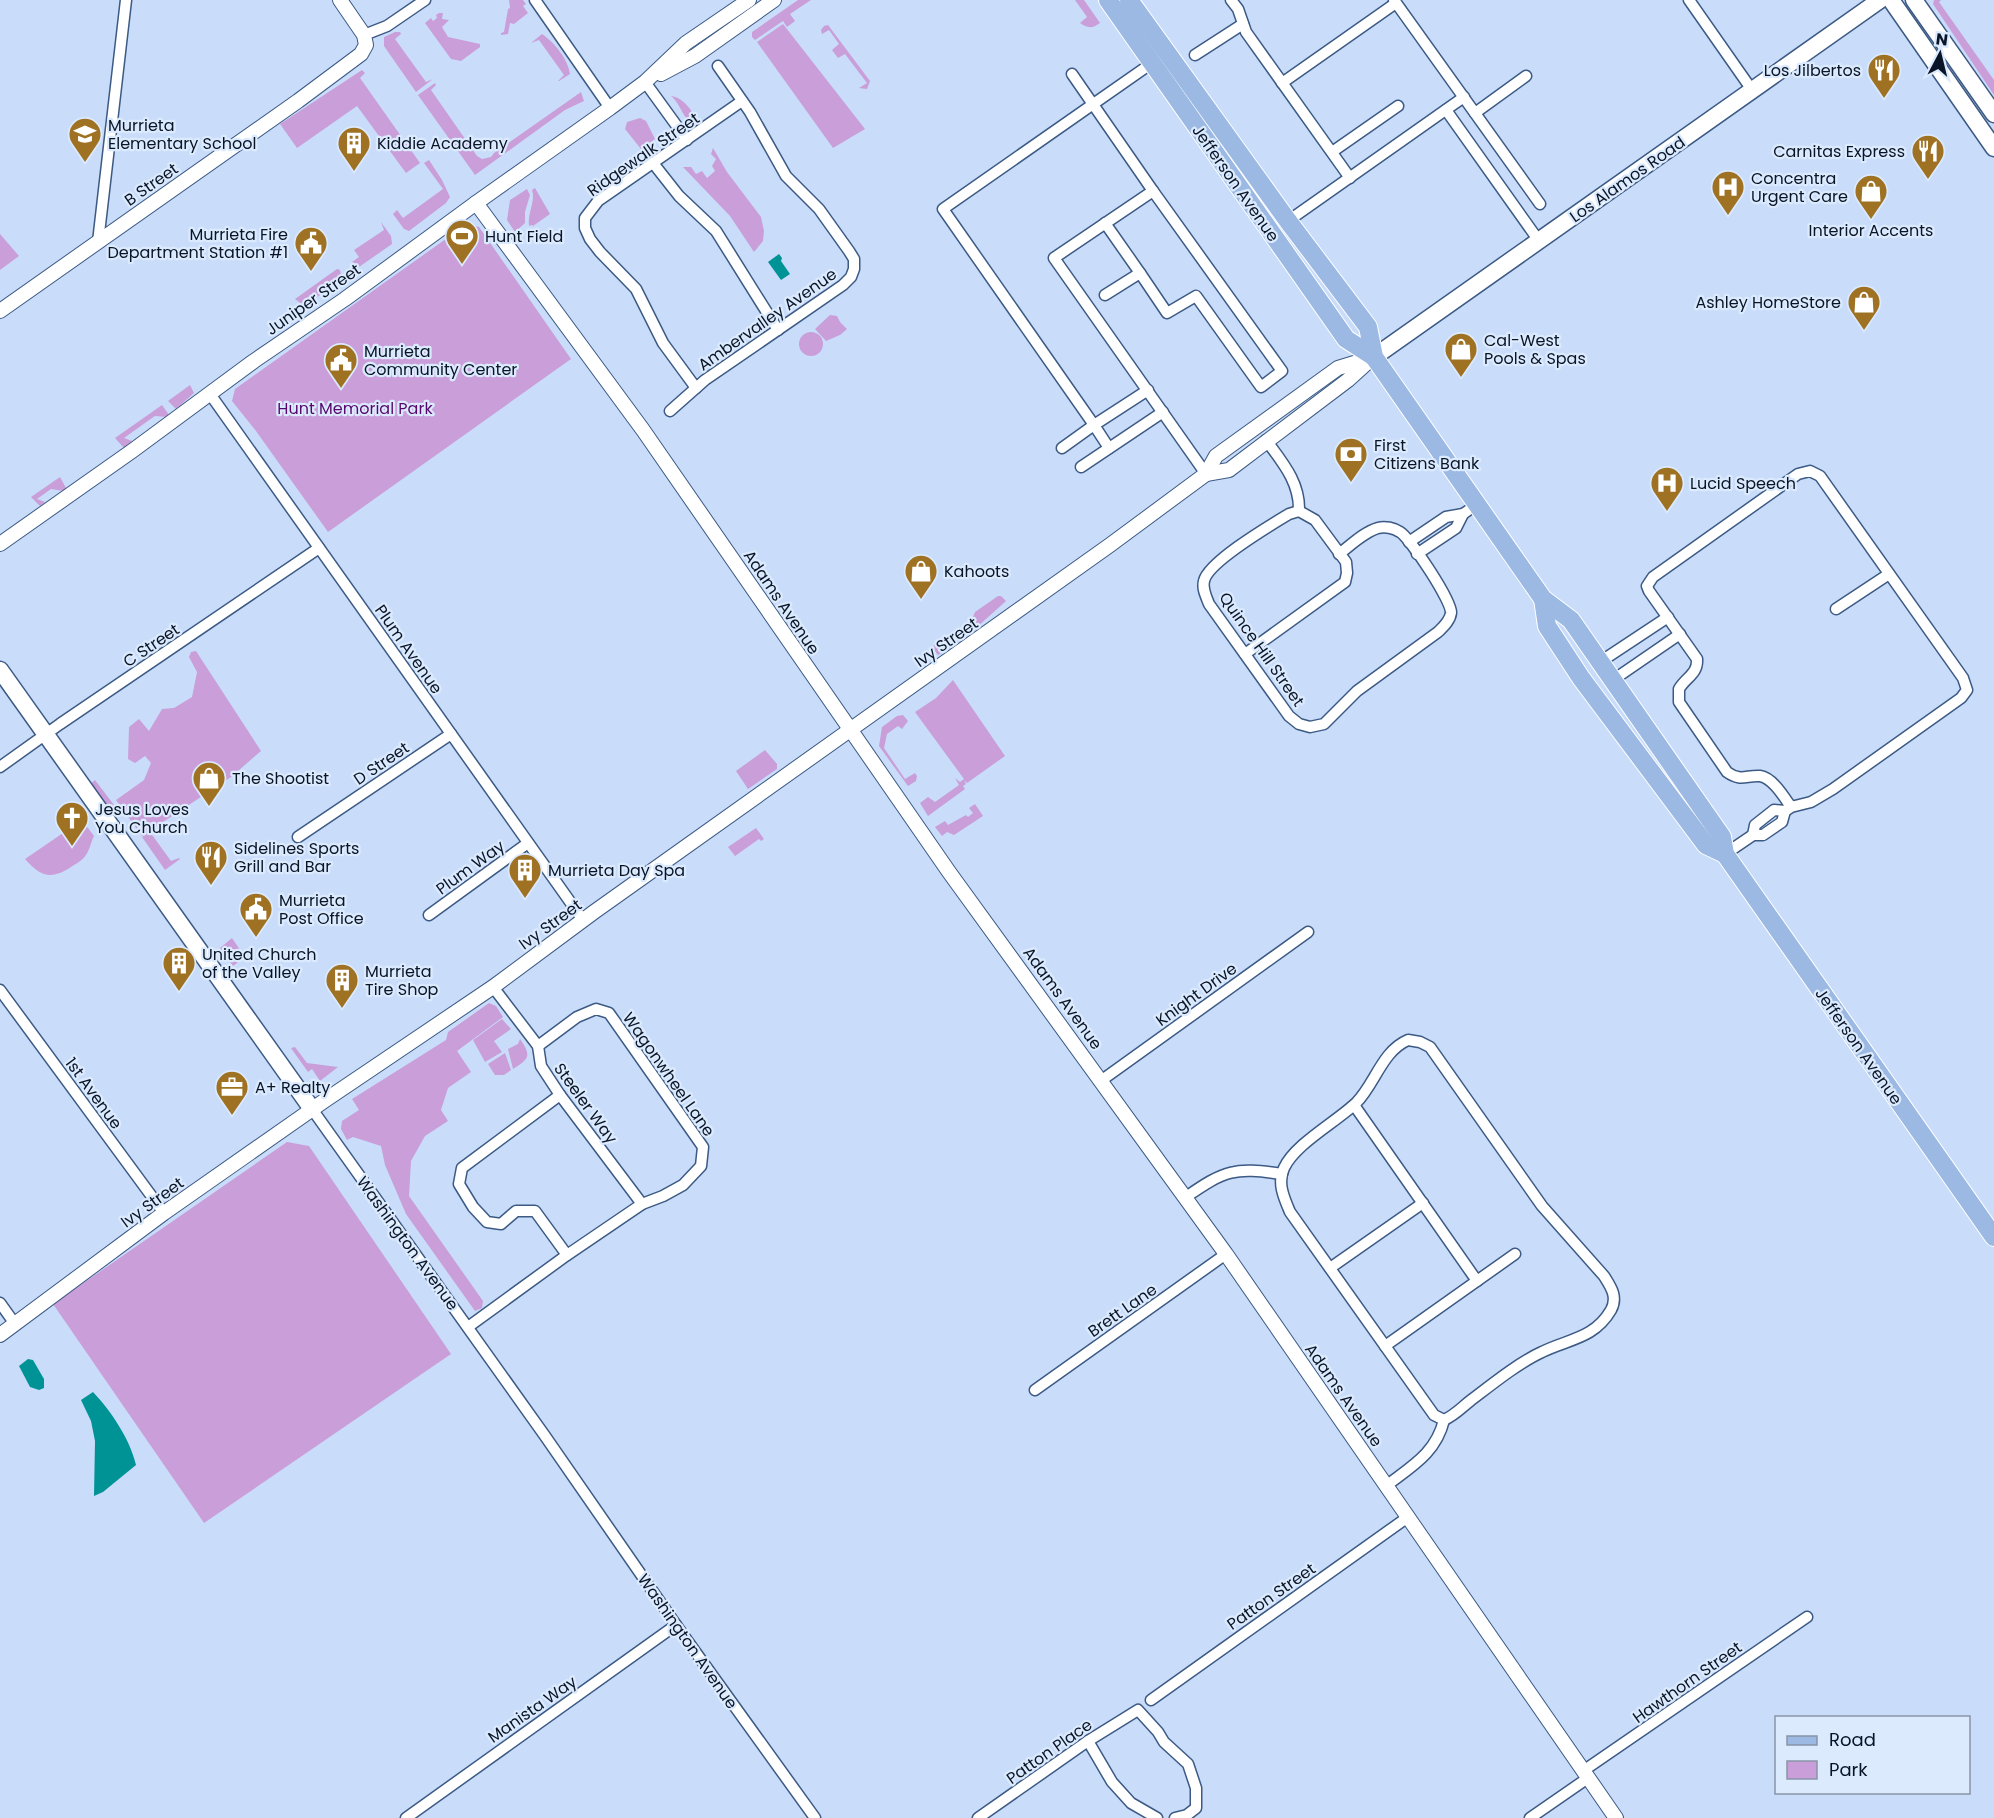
<svg xmlns="http://www.w3.org/2000/svg" width="1994" height="1818" viewBox="0 0 1994 1818" font-family="Poppins,sans-serif">
	<style>
		.green { fill: #ca9ed9 }
		.water { fill: #009396 }
		.lines { fill: none; stroke-linecap: round; stroke-linejoin: round }
		.minor-casing { stroke: #3c5a84; stroke-width: 13 }
		.tertiary-casing { stroke: #3c5a84; stroke-width: 16 }
		.secondary-casing { stroke: #3c5a84; stroke-width: 19 }
		.primary-casing { stroke: #fff; stroke-width: 20 }
		.minor { stroke: #fff; stroke-width: 10 }
		.tertiary { stroke: #fff; stroke-width: 14 }
		.secondary { stroke: #fff; stroke-width: 16 }
		.primary { stroke: #9bb9e3; stroke-width: 18 }
		.labels { text-anchor: middle; stroke-width: 4.5; stroke-linejoin: round; paint-order: stroke }
		.poi-label { font-size: 16px; fill: #091527; stroke: #dceafe; text-anchor: start }
		.street-label { font-size: 16px; fill: #091527; stroke: #dceafe }
		.park-label { font-size: 16px; fill: #58086c; stroke: #dceafe }
	</style>
	<rect width="100%" height="100%" fill="#c9ddfb"/>
	<!-- green -->
	<g class="green">
		<polygon points="509,0 523,0 526,4 523,6 528,13 514,24 510,23 508,34 501,35 501,33 504,32 508,9 510,8"/>
		<polygon points="798,0 811,0 790,14 795,21 787,27 783,21 755,40 752,37 752,32"/>
		<path d="M1075,0H1084L1100,23C1092,29 1087,28 1080,23L1087,17Z"/>
		<polygon points="1934,0 1941,0 1939,2 1994,80 1994,95 1933,4"/>
		<polygon points="439,13 443,13 442,19 449,20 442,27 448,37 480,44 480,47 461,61 451,59 425,23 431,18 433,21 437,18 436,15"/>
		<polygon points="783,24 865,129 833,148 757,42"/>
		<polygon points="828,25 870,81 867,89 859,88 867,83 845,54 838,58 832,50 839,44 829,30 822,34 821,30 824,26"/>
		<polygon points="395,32 400,32 401,34 395,39 426,82 433,79 416,92 384,46 384,37"/>
		<path d="M542,34C554,42 568,59 570,74L559,81H558L564,75L539,40L531,43Z"/>
		<polygon points="362,70 365,73 360,78 420,163 406,173 357,106 297,148 280,124"/>
		<polygon points="435,83 436,85 431,90 477,156 482,159 491,157 494,153 581,92 584,101 565,110 475,175 418,95"/>
		<path d="M671,96C685,98 692,112 700,123L698,125C683,123 682,105 671,96Z"/>
		<polygon points="640,118 646,121 655,139 641,149 625,129 627,122"/>
		<polygon points="713,148 727,172 761,217 764,231 763,241 754,252 730,216 683,167 691,167 696,174 702,171 707,178 715,171 712,166 716,159 711,154"/>
		<polygon points="429,160 442,180 450,197 446,203 409,231 404,229 393,214 397,210 403,218 443,189 424,163"/>
		<path d="M535,188L550,214L533,226L532,225L529,226C527,213 536,201 532,190Z"/>
		<polygon points="527,189 530,195 525,212 525,223 515,232 507,220 510,200"/>
		<polygon points="381,222 391,236 392,244 359,267 352,262 359,257 354,250 384,230"/>
		<polygon points="471,225 479,227 571,359 328,532 256,431 232,401 235,389 464,226"/>
		<polygon points="0,234 19,256 0,270"/>
		<polygon points="337,269 340,270 342,280 307,304 303,305 295,299"/>
		<polygon points="830,315 837,316 840,322 847,329 840,335 826,341 815,329"/>
		<circle cx="811" cy="344" r="12"/>
		<polygon points="190,385 194,393 176,409 168,401"/>
		<polygon points="162,405 169,415 167,417 155,416 152,418 124,438 132,441 124,448 115,438"/>
		<polygon points="60,477 66,488 63,491 51,489 37,499 45,502 40,506 31,497"/>
		<polygon points="998,596 1001,596 1006,601 976,628 971,622 975,612"/>
		<polygon points="951,633 955,634 960,640 938,655 933,649 934,645"/>
		<polygon points="196,651 261,751 231,777 142,836 116,800 144,780 151,763 145,756 135,763 128,759 129,727 139,719 149,731 162,709 174,708 192,697 197,672 189,657 191,652"/>
		<polygon points="953,680 1005,756 967,783 964,780 966,784 963,786 965,789 928,816 920,803 928,797 935,802 959,785 955,778 960,782 964,779 915,712 936,698"/>
		<polygon points="903,715 908,721 902,729 898,726 887,734 884,748 905,779 915,773 917,776 916,781 908,786 879,746 882,727 897,716"/>
		<polygon points="765,750 777,764 777,769 748,789 736,771"/>
		<polygon points="95,780 114,805 112,816 90,784"/>
		<polygon points="975,804 983,816 954,835 947,832 942,836 935,827 945,821 948,825 966,815 968,817 973,813 969,808"/>
		<path d="M82,820L94,836C91,842 90,849 86,855C83,860 76,864 71,867C51,880 41,877 25,859Z"/>
		<polygon points="756,828 764,839 761,841 759,839 735,856 728,847"/>
		<polygon points="150,832 171,861 179,858 180,859 165,870 142,837"/>
		<polygon points="232,938 245,957 233,966 220,948"/>
		<polygon points="489,1003 496,1006 503,1017 457,1051 471,1072 448,1088 441,1110 448,1121 425,1136 411,1161 409,1196 483,1301 482,1308 475,1311 406,1214 385,1165 381,1146 353,1137 347,1140 341,1129 342,1121 359,1110 352,1099 446,1040 448,1032"/>
		<polygon points="502,1019 511,1029 494,1041 502,1052 485,1062 473,1040"/>
		<path d="M520,1039C532,1056 529,1059 513,1069L508,1049L518,1044Z"/>
		<polygon points="295,1047 307,1063 338,1067 320,1081 312,1069 308,1072 291,1048"/>
		<polygon points="505,1053 511,1070 504,1075 495,1075 488,1064"/>
		<polygon points="287,1142 309,1146 451,1354 204,1523 53,1304"/>
	</g>
	<!-- water -->
	<g class="water">
		<polygon points="779,254 782,258 781,261 790,274 781,280 768,262"/>
		<polygon points="28,1359 33,1360 44,1379 44,1388 39,1390 30,1387 19,1366"/>
		<path d="M93,1392C111,1411 130,1439 136,1465L103,1492L94,1496L95,1441L91,1421L81,1400Z"/>
	</g>
	<g class="lines">
		<defs>
			<g id="minor">
				<polyline points="535,0 610,108"/>
				<polyline points="1231,0 1238,9 1246,32 1350,178"/>
				<polyline points="1394,0 1540,204"/>
				<polyline points="1689,0 1752,90"/>
				<polyline points="364,35 387,26 425,0"/>
				<polyline points="1195,55 1243,24"/>
				<polyline points="1072,74 1153,191"/>
				<polyline points="645,82 687,140"/>
				<polyline points="1282,83 1396,3"/>
				<polyline points="1446,110 1539,241"/>
				<polyline points="1475,113 1526,76"/>
				<polyline points="1332,152 1398,106"/>
				<polyline points="653,163 679,196 716,231 778,330"/>
				<polyline points="1288,221 1464,97"/>
				<polyline points="1105,223 1140,273"/>
				<polyline points="98,242 126,0"/>
				<polyline points="1105,295 1140,273 1167,313 1196,296 1261,387 1282,371 1153,191 1054,258 1206,474"/>
				<polyline points="696,388 663,343 636,289 600,252 590,239 585,228 585,218 598,201 742,101"/>
				<polyline points="1148,390 1094,425 943,209 1152,63"/>
				<polyline points="210,394 583,920"/>
				<polyline points="670,411 705,380 843,285 851,277 854,269 854,259 849,251 819,209 786,176 750,112 718,66"/>
				<path d="M1266,440C1282,462 1300,482 1299,511"/>
				<polyline points="1062,448 1094,425 1109,448"/>
				<polyline points="1081,467 1163,412"/>
				<path d="M1299,511L1289,514C1271,525 1208,562 1204,581C1202,589 1206,596 1209,604L1289,716L1299,724L1310,727L1324,724L1357,691L1438,632C1443,627 1450,621 1451,613C1452,601 1410,538 1400,532C1394,528 1385,526 1378,528C1364,532 1351,545 1339,554"/>
				<polyline points="1409,542 1446,517 1463,514 1476,505"/>
				<polyline points="1417,554 1456,528 1463,514"/>
				<polyline points="1836,609 1889,574"/>
				<polyline points="1245,654 1345,582 1347,573 1346,562 1315,520 1299,511"/>
				<polyline points="1600,662 1668,617"/>
				<polyline points="1613,680 1680,634"/>
				<polyline points="0,767 60,724 319,548"/>
				<path d="M1753,835L1755,825L1774,810L1785,811L1791,807L1811,802L1833,789L1961,698L1967,690L1963,678L1820,476L1810,471L1798,474L1653,577L1647,586L1649,591L1697,659C1698,674 1686,677 1679,689V702L1727,772C1741,782 1746,775 1760,776C1773,778 1784,797 1791,807"/>
				<polyline points="298,837 451,734"/>
				<polyline points="1725,854 1753,835 1763,835 1782,822 1785,811"/>
				<polyline points="429,915 528,843"/>
				<polyline points="493,987 538,1046 541,1066 560,1095 642,1204"/>
				<polyline points="0,990 164,1213"/>
				<path d="M1408,1040L1420,1042L1430,1047L1542,1206L1604,1276C1611,1287 1618,1297 1611,1310C1594,1339 1568,1339 1542,1352C1518,1363 1491,1385 1470,1401C1461,1408 1455,1415 1444,1420L1434,1415L1290,1212C1284,1198 1277,1183 1284,1168C1295,1144 1336,1122 1356,1103C1375,1084 1382,1051 1408,1040Z"/>
				<polyline points="1102,1080 1308,932"/>
				<polyline points="560,1095 462,1168 459,1184 473,1207 487,1222 501,1224 516,1211 535,1211 567,1255"/>
				<polyline points="1354,1105 1477,1281"/>
				<polyline points="312,1109 545,1436 676,1625 815,1818"/>
				<path d="M1186,1197C1225,1170 1234,1167 1282,1174"/>
				<polyline points="1330,1268 1423,1203"/>
				<polyline points="0,1303 15,1324"/>
				<polyline points="468,1327 567,1255 642,1204 663,1196 683,1185 701,1166 703,1147 609,1013 596,1009 577,1017 538,1046"/>
				<polyline points="1385,1346 1515,1254"/>
				<polyline points="1035,1390 1226,1254"/>
				<path d="M1386,1486C1412,1466 1436,1453 1444,1420"/>
				<polyline points="1151,1700 1408,1517"/>
				<polyline points="1088,1741 1112,1782 1131,1803 1157,1818"/>
				<polyline points="1583,1771 1807,1617"/>
				<polyline points="406,1818 676,1625"/>
				<polyline points="978,1818 1088,1741 1138,1710 1158,1732 1164,1742 1188,1764 1196,1788 1196,1808 1187,1815 1175,1818"/>
				<polyline points="1530,1818 1588,1778"/>
			</g>
			<g id="tertiary">
				<polyline points="661,74 695,56 774,0"/>
				<polyline points="476,203 643,430 949,872 1226,1254 1616,1818"/>
				<polyline points="0,311 298,101 361,54 366,45 364,35 340,0"/>
				<polyline points="1206,474 1229,470 1348,380 1370,360"/>
				<polyline points="0,544 132,451 254,361 345,299 476,203 610,108 645,82 686,43 749,0"/>
				<polyline points="0,1335 164,1213 324,1101 493,987 594,912 1110,545 1206,474 1216,456 1338,368 1374,357"/>
			</g>
			<g id="secondary">
				<polyline points="1891,0 1994,148"/>
				<polyline points="1914,0 1994,114"/>
				<polyline points="1374,357 1880,0"/>
				<polyline points="0,670 312,1109"/>
			</g>
			<g id="primary">
				<polyline points="1108,0 1346,339 1374,357"/>
				<polyline points="1129,0 1288,221 1368,327 1374,357 1543,599 1571,620 1722,837 1725,854 1994,1237"/>
				<polyline points="1543,599 1547,626 1581,678 1706,845 1725,854"/>
			</g>
		</defs>
		<!-- minor casing -->
		<use href="#minor" class="minor-casing"/>
		<!-- tertiary casing -->
		<use href="#tertiary" class="tertiary-casing"/>
		<!-- secondary casing -->
		<use href="#secondary" class="secondary-casing"/>
		<!-- primary casing -->
		<use href="#primary" class="primary-casing"/>
		<!-- minor -->
		<use href="#minor" class="minor"/>
		<!-- tertiary -->
		<use href="#tertiary" class="tertiary"/>
		<!-- secondary -->
		<use href="#secondary" class="secondary"/>
		<!-- primary -->
		<use href="#primary" class="primary"/>
	</g>
	<!-- icons -->
	<defs>
		<symbol id="restaurant-pin" viewBox="-11 -11 22 30"><path d="M0 17L-7.5 6A9.5 9.5 0 1 1 7.5 6Z" fill="#9f7223" stroke="#dceafe"/><path d="M-5-6h1v4h1v-4h1v4h1v-4h1v5L-1.5 .5V6h-2V.5L-5-1ZM5-6V6H3V1.5H1.5Q1.5-4 5-6Z" fill="#fff"/></symbol>
		<symbol id="school-pin" viewBox="-11 -11 22 30"><path d="M0 17L-7.5 6A9.5 9.5 0 1 1 7.5 6Z" fill="#9f7223" stroke="#dceafe"/><path d="M0-5L7-2L0 1L-7-2ZM-4 1L0 2.5L4 1V4Q0 6-4 4Z" fill="#fff"/></symbol>
		<symbol id="building-pin" viewBox="-11 -11 22 30"><path d="M0 17L-7.5 6A9.5 9.5 0 1 1 7.5 6Z" fill="#9f7223" stroke="#dceafe"/><path d="M-4-6H4V6H1V3H-1V6H-4ZM-2.5-4.3h1.7v1.8h-1.7ZM.8-4.3h1.7v1.8H.8ZM-2.5-1h1.7V.8h-1.7ZM.8-1h1.7V.8H.8Z" fill="#fff"/></symbol>
		<symbol id="hospital-pin" viewBox="-11 -11 22 30"><path d="M0 17L-7.5 6A9.5 9.5 0 1 1 7.5 6Z" fill="#9f7223" stroke="#dceafe"/><path d="M-5-5h3v3.5h4V-5h3V5h-3V1.5h-4V5h-3Z" fill="#fff"/></symbol>
		<symbol id="shop-pin" viewBox="-11 -11 22 30"><path d="M0 17L-7.5 6A9.5 9.5 0 1 1 7.5 6Z" fill="#9f7223" stroke="#dceafe"/><path d="M-5-2.5h2.3a2.7 3.5 0 0 1 5.4 0H5L5.5 6h-11ZM-1.5-2.5h3a1.5 2.3 0 0 0-3 0Z" fill="#fff"/></symbol>
		<symbol id="stadium-pin" viewBox="-11 -11 22 30"><path d="M0 17L-7.5 6A9.5 9.5 0 1 1 7.5 6Z" fill="#9f7223" stroke="#dceafe"/><path d="M0-5a6.5 5 0 1 0 0 10a6.5 5 0 1 0 0-10ZM-3.5-1.8h7v3.6h-7Z" fill="#fff"/></symbol>
		<symbol id="civic-pin" viewBox="-11 -11 22 30"><path d="M0 17L-7.5 6A9.5 9.5 0 1 1 7.5 6Z" fill="#9f7223" stroke="#dceafe"/><path d="M-.6-6.5H3V-4.5H.6V-3L4-1V1h2V6H-6V1h2V-1L-.6-3ZM-1.2 2.5V6h2.4V2.5Z" fill="#fff"/></symbol>
		<symbol id="bank-pin" viewBox="-11 -11 22 30"><path d="M0 17L-7.5 6A9.5 9.5 0 1 1 7.5 6Z" fill="#9f7223" stroke="#dceafe"/><path d="M-6-4H6V4H-6ZM0-2.3a2.3 2.3 0 1 0 0 4.6a2.3 2.3 0 1 0 0-4.6Z" fill="#fff"/></symbol>
		<symbol id="church-pin" viewBox="-11 -11 22 30"><path d="M0 17L-7.5 6A9.5 9.5 0 1 1 7.5 6Z" fill="#9f7223" stroke="#dceafe"/><path d="M-1.2-6h2.4v3.5h3.3v2.4h-3.3V6h-2.4V-.1h-3.3v-2.4h3.3Z" fill="#fff"/></symbol>
		<symbol id="office-pin" viewBox="-11 -11 22 30"><path d="M0 17L-7.5 6A9.5 9.5 0 1 1 7.5 6Z" fill="#9f7223" stroke="#dceafe"/><path d="M-6-3h4V-5.5h4V-3h4V5H-6ZM-1-4.5V-3h2v-1.5ZM-6 0V1H6V0Z" fill="#fff"/></symbol>
	</defs>
	<g fill-rule="evenodd">
		<use href="#restaurant-pin" x="1865" y="51" width="38" height="52"/>
		<use href="#school-pin" x="66" y="115" width="38" height="52"/>
		<use href="#building-pin" x="335" y="124" width="38" height="52"/>
		<use href="#restaurant-pin" x="1909" y="132" width="38" height="52"/>
		<use href="#hospital-pin" x="1709" y="168" width="38" height="52"/>
		<use href="#shop-pin" x="1852" y="172" width="38" height="52"/>
		<use href="#stadium-pin" x="443" y="217" width="38" height="52"/>
		<use href="#civic-pin" x="292" y="224" width="38" height="52"/>
		<use href="#shop-pin" x="1845" y="283" width="38" height="52"/>
		<use href="#shop-pin" x="1442" y="330" width="38" height="52"/>
		<use href="#civic-pin" x="322" y="341" width="38" height="52"/>
		<use href="#bank-pin" x="1332" y="435" width="38" height="52"/>
		<use href="#hospital-pin" x="1648" y="464" width="38" height="52"/>
		<use href="#shop-pin" x="902" y="552" width="38" height="52"/>
		<use href="#shop-pin" x="190" y="759" width="38" height="52"/>
		<use href="#church-pin" x="53" y="799" width="38" height="52"/>
		<use href="#restaurant-pin" x="192" y="838" width="38" height="52"/>
		<use href="#building-pin" x="506" y="851" width="38" height="52"/>
		<use href="#civic-pin" x="237" y="890" width="38" height="52"/>
		<use href="#building-pin" x="160" y="944" width="38" height="52"/>
		<use href="#building-pin" x="323" y="961" width="38" height="52"/>
		<use href="#office-pin" x="213" y="1068" width="38" height="52"/>
	</g>
	<g class="labels">
		<!-- poi labels -->
		<g class="poi-label">
			<text x="1861" y="76" text-anchor="end">Los Jilbertos</text>
			<text x="108" y="131">Murrieta<tspan x="108" dy="18">Elementary School</tspan></text>
			<text x="377" y="149">Kiddie Academy</text>
			<text x="1905" y="157" text-anchor="end">Carnitas Express</text>
			<text x="1751" y="184">Concentra<tspan x="1751" dy="18">Urgent Care</tspan></text>
			<text x="1871" y="236" text-anchor="middle">Interior Accents</text>
			<text x="288" y="240" text-anchor="end">Murrieta Fire<tspan x="288" dy="18">Department Station #1</tspan></text>
			<text x="485" y="242">Hunt Field</text>
			<text x="1841" y="308" text-anchor="end">Ashley HomeStore</text>
			<text x="1484" y="346">Cal-West<tspan x="1484" dy="18">Pools &amp; Spas</tspan></text>
			<text x="364" y="357">Murrieta<tspan x="364" dy="18">Community Center</tspan></text>
			<text x="1374" y="451">First<tspan x="1374" dy="18">Citizens Bank</tspan></text>
			<text x="1690" y="489">Lucid Speech</text>
			<text x="944" y="577">Kahoots</text>
			<text x="232" y="784">The Shootist</text>
			<text x="95" y="815">Jesus Loves<tspan x="95" dy="18">You Church</tspan></text>
			<text x="234" y="854">Sidelines Sports<tspan x="234" dy="18">Grill and Bar</tspan></text>
			<text x="548" y="876">Murrieta Day Spa</text>
			<text x="279" y="906">Murrieta<tspan x="279" dy="18">Post Office</tspan></text>
			<text x="202" y="960">United Church<tspan x="202" dy="18">of the Valley</tspan></text>
			<text x="365" y="977">Murrieta<tspan x="365" dy="18">Tire Shop</tspan></text>
			<text x="255" y="1093">A+ Realty</text>
		</g>
		<!-- street labels -->
		<g class="street-label">
			<text transform="translate(643 154) rotate(-35)" y="6">Ridgewalk Street</text>
			<text transform="translate(1627 179) rotate(-35)" y="6">Los Alamos Road</text>
			<text transform="translate(1236 183) rotate(55)" y="6">Jefferson Avenue</text>
			<text transform="translate(151 184) rotate(-35)" y="6">B Street</text>
			<text transform="translate(313 299) rotate(-35)" y="6">Juniper Street</text>
			<text transform="translate(767 319) rotate(-35)" y="6">Ambervalley Avenue</text>
			<text transform="translate(782 602) rotate(56)" y="6">Adams Avenue</text>
			<text transform="translate(946 642) rotate(-35)" y="6">Ivy Street</text>
			<text transform="translate(151 645) rotate(-34)" y="6">C Street</text>
			<text transform="translate(409 649) rotate(55)" y="6">Plum Avenue</text>
			<text transform="translate(1262 649) rotate(55)" y="6">Quince Hill Street</text>
			<text transform="translate(381 763) rotate(-34)" y="6">D Street</text>
			<text transform="translate(470 867) rotate(-36)" y="6">Plum Way</text>
			<text transform="translate(550 924) rotate(-36)" y="6">Ivy Street</text>
			<text transform="translate(1196 994) rotate(-36)" y="6">Knight Drive</text>
			<text transform="translate(1063 998) rotate(54)" y="6">Adams Avenue</text>
			<text transform="translate(1859 1046) rotate(55)" y="6">Jefferson Avenue</text>
			<text transform="translate(669 1074) rotate(55)" y="6">Wagonwheel Lane</text>
			<text transform="translate(94 1093) rotate(54)" y="6">1st Avenue</text>
			<text transform="translate(586 1103) rotate(54)" y="6">Steeler Way</text>
			<text transform="translate(152 1202) rotate(-36)" y="6">Ivy Street</text>
			<text transform="translate(408 1243) rotate(54)" y="6">Washington Avenue</text>
			<text transform="translate(1122 1310) rotate(-35)" y="6">Brett Lane</text>
			<text transform="translate(1344 1395) rotate(55)" y="6">Adams Avenue</text>
			<text transform="translate(1271 1596) rotate(-35)" y="6">Patton Street</text>
			<text transform="translate(688 1641) rotate(55)" y="6">Washington Avenue</text>
			<text transform="translate(1687 1682) rotate(-35)" y="6">Hawthorn Street</text>
			<text transform="translate(532 1709) rotate(-35)" y="6">Manista Way</text>
			<text transform="translate(1049 1751) rotate(-35)" y="6">Patton Place</text>
		</g>
		<!-- park labels -->
		<g class="park-label">
			<text x="355" y="414">Hunt Memorial Park</text>
		</g>
	</g>
	<!-- legend -->
	<rect x="1775" y="1716" width="195" height="78" fill="#dceafe" stroke="#8895a8" stroke-width="1.5"/>
	<rect x="1787" y="1736" width="30" height="9" fill="#9bb9e3" stroke="#8895a8" stroke-width="1.5"/>
	<text x="1829" y="1746" font-size="18" fill="#091527">Road</text>
	<rect x="1787" y="1761" width="30" height="18" fill="#ca9ed9" stroke="#8895a8" stroke-width="1.5"/>
	<text x="1829" y="1776" font-size="18" fill="#091527">Park</text>
	<!-- north arrow -->
	<g transform="translate(1940 54) rotate(7)" stroke="#dceafe" stroke-width="4.5" paint-order="stroke">
	<path d="M0-4.5L10 22L0 15L-10 22Z" fill="#091527"/>
	<text y="-9" font-size="16" font-weight="bold" text-anchor="middle" fill="#091527">N</text>
	</g>
</svg>
